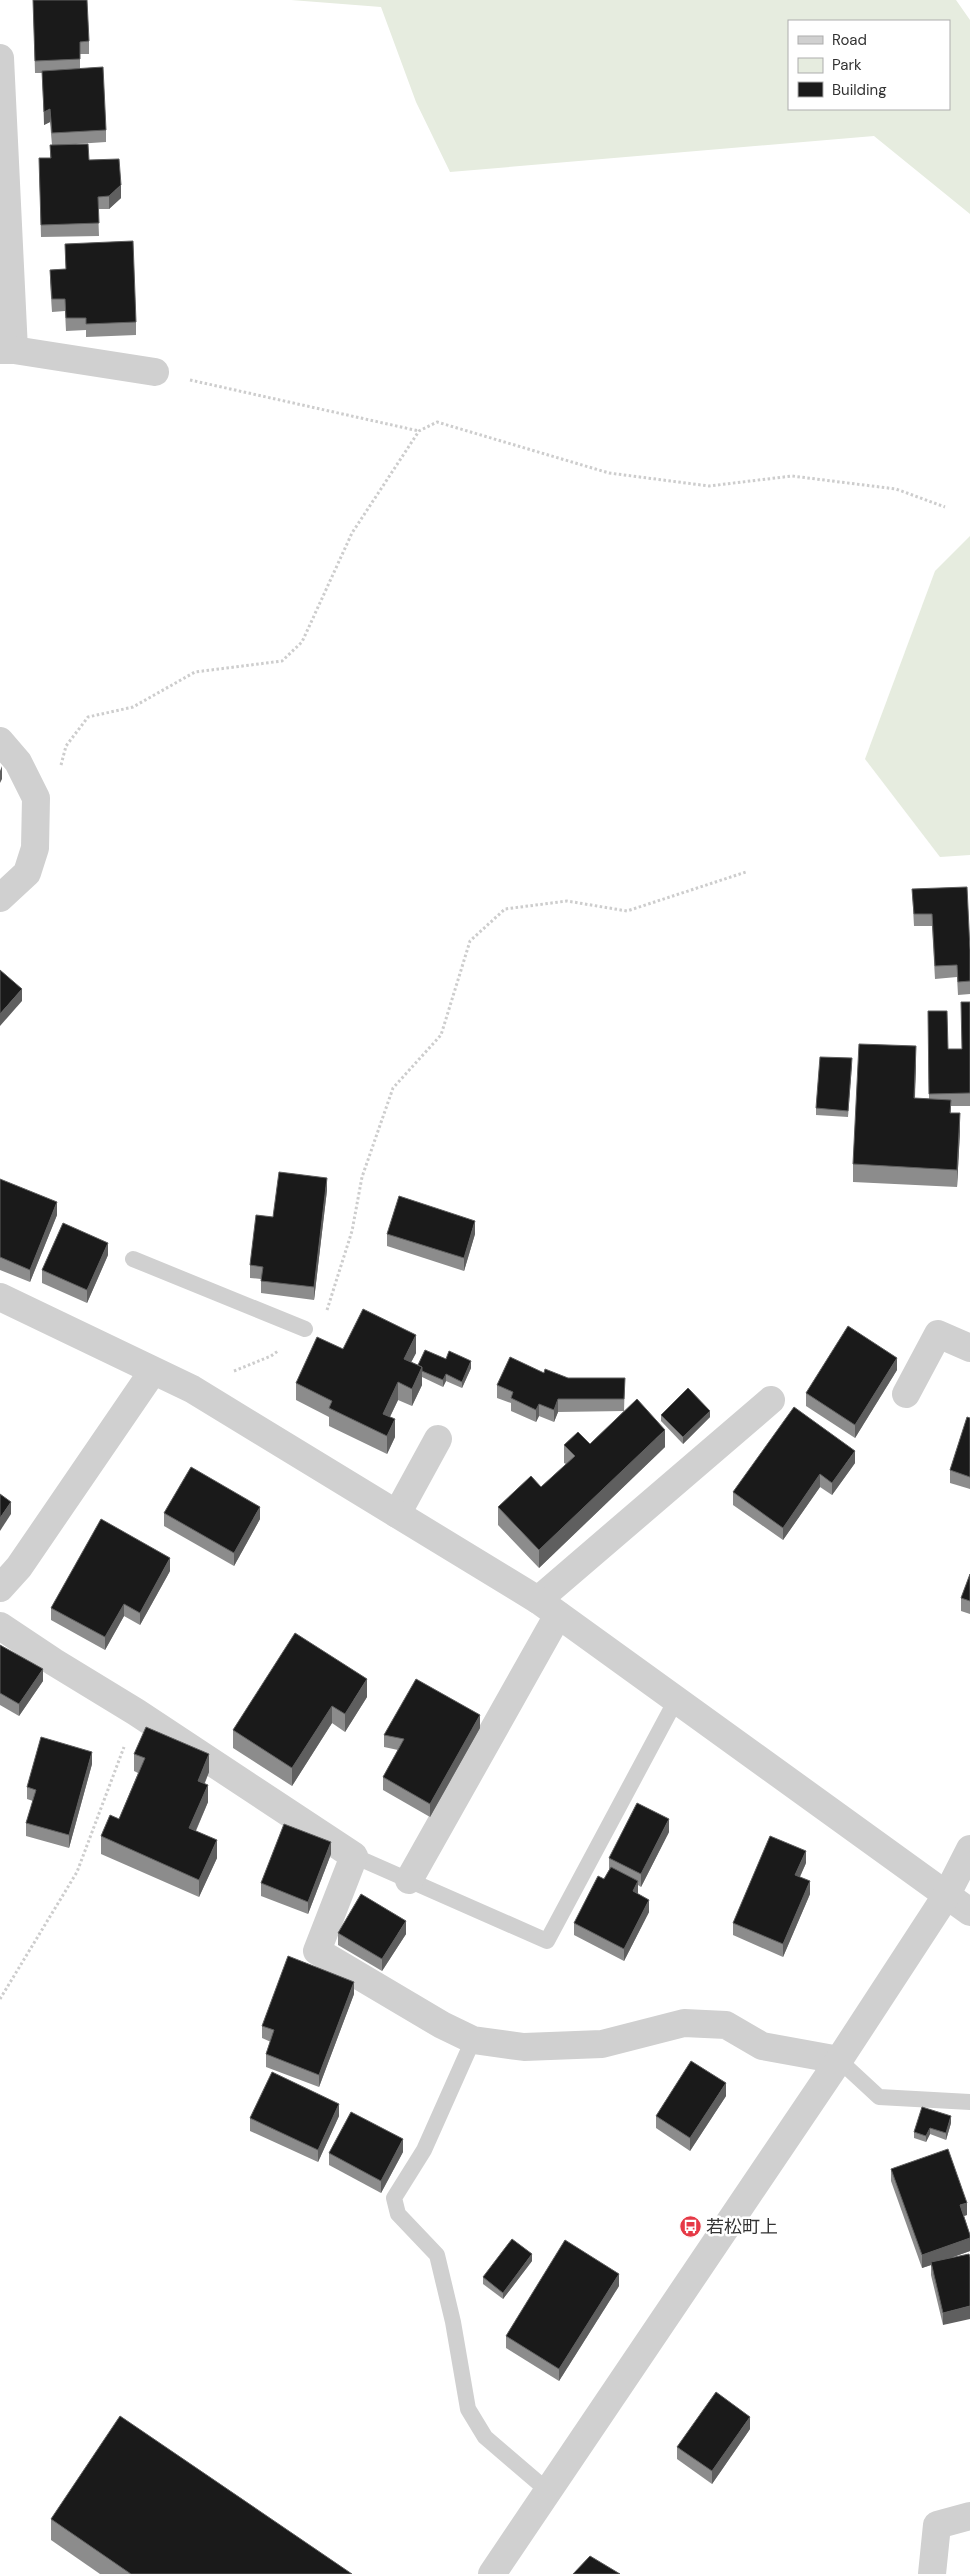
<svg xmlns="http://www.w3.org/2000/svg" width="970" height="2574" viewBox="0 0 970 2574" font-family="'DM Sans','Noto Sans JP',sans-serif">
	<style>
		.green { fill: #e6ecdf; fill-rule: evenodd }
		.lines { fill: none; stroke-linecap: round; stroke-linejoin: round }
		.path { stroke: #cdcdcd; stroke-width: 3; stroke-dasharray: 2.5 2.5; stroke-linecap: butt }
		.service { stroke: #d0d0d0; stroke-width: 16 }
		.minor { stroke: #d0d0d0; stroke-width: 28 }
		.tertiary { stroke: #d0d0d0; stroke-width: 28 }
		.wall { fill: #8c8c8c }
		.shaded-wall { fill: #5f5f5f }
		.building { fill: #1a1a1a; stroke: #5f5f5f }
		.labels { text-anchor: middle; stroke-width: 5; stroke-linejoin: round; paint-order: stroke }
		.poi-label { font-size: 18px; fill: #333; stroke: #fff; text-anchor: start }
	</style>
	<rect width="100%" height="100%" fill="#fff"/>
	<!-- green -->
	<g class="green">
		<path d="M291,0H956L970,20V214L874,136L450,172L416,102L381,7ZM949,21V109H789V21Z"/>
		<polygon points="970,536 970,855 940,857 865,759 935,571"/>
	</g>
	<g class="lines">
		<!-- path -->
		<g class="path">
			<polyline points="190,380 419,431"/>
			<polyline points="61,765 66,746 88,717 133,707 195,672 282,661 302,642 352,533 419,431 437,422 609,473 709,486 792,476 896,489 945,507"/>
			<polyline points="327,1310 352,1231 362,1177 393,1088 441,1035 470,941 505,909 567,901 627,911 746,872"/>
			<polyline points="234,1371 271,1356 278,1351"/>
			<polyline points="0,1999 77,1872 124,1747"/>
		</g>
		<!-- service -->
		<g class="service">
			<polyline points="133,1259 305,1329"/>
			<polyline points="354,1856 547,1941 676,1700"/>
			<polyline points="473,2040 424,2150 394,2198 398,2214 437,2255 453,2322 468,2409 485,2437 548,2491"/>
			<polyline points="839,2060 879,2097 970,2102"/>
		</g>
		<!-- minor -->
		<g class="minor">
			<polyline points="0,58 14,350"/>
			<polyline points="0,350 14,350 155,372"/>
			<polyline points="0,741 18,762 36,798 35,848 27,873 0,898"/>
			<polyline points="906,1394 938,1334 970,1348"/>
			<polyline points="397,1514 438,1439"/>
			<polyline points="0,1588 19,1567 153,1371"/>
			<polyline points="538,1600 771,1400"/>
			<polyline points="0,1626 54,1662 136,1712 354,1856 317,1951 442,2025 473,2040 524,2047 602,2044 684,2023 726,2025 762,2046 839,2060"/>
			<polyline points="409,1880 558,1615"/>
			<polyline points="932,2574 937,2525 970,2516"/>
		</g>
		<!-- tertiary -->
		<g class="tertiary">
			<polyline points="0,1297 192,1389 538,1600 970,1912"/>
			<polyline points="492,2574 839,2060 946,1896 970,1849"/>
		</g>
	</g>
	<!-- wall -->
	<g class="wall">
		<polygon points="33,0 89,41 89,54 80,54 80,68 106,130 106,142 76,144 121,198 109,209 98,209 99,236 41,237 39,158 50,158 50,145 52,145 50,122 44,125 42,73 35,73"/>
		<polygon points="65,244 136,322 136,335 86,337 86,330 66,331 65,311 52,312 50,282 50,270 66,269"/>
		<polygon points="912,889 970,950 970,994 958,995 957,977 935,979 932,926 914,926"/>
		<polygon points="970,1002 970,1106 951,1106 951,1113 960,1131 957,1187 853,1182 853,1164 916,1064 915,1098 929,1099 928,1011 948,1049 962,1049"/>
		<polygon points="852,1065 848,1117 816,1115 816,1108"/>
		<polygon points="0,1179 57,1215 30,1282 0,1270"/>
		<polygon points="327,1190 314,1300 261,1293 261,1279 250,1278 250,1265 273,1217"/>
		<polygon points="387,1234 475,1234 464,1271 387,1246"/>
		<polygon points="108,1255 87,1303 42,1283 42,1270"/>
		<polygon points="343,1349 416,1353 411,1362 418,1365 446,1359 471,1368 462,1388 446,1381 443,1387 422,1377 422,1385 412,1406 398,1400 390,1417 395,1437 387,1454 329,1426 329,1417 296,1400 296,1383"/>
		<polygon points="897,1370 855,1438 806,1406 806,1393"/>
		<polygon points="544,1373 568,1378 625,1378 624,1411 665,1447 539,1568 498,1525 498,1507 541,1487 566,1464 564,1463 564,1445 590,1444 624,1411 558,1412 554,1422 539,1416 536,1422 511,1411 511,1403 497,1398 497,1385"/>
		<polygon points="661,1415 710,1417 683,1444 661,1421"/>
		<polygon points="970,1418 970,1489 950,1483 950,1470"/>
		<polygon points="855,1463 832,1495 820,1487 783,1540 733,1505 733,1492"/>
		<polygon points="164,1513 260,1519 234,1566 164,1526"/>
		<polygon points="170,1571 140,1625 124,1616 105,1650 51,1620 51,1608"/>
		<polygon points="970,1574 970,1614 961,1611 961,1598"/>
		<polygon points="0,1645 43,1681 19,1716 0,1705"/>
		<polygon points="367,1697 345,1732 332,1723 292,1786 233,1748 233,1730"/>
		<polygon points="480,1728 430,1817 383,1790 383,1777 398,1750 384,1747 384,1735"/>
		<polygon points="134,1754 209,1772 205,1783 208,1802 196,1831 217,1858 199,1897 101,1854 101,1836 119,1819 138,1773 134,1771"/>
		<polygon points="92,1764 69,1848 26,1836 26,1823 33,1801 27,1799 27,1787"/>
		<polygon points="669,1832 641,1887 638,1885 638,1894 649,1912 624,1961 574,1935 574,1923 604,1879 609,1870 609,1858"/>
		<polygon points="331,1854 308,1914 261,1896 261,1883"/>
		<polygon points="806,1863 800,1877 810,1894 783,1957 733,1935 733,1923"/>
		<polygon points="338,1933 406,1934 382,1971 338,1945"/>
		<polygon points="354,1994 319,2087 266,2067 266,2054 271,2042 262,2038 262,2026"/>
		<polygon points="726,2096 690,2151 656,2128 656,2116"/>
		<polygon points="339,2116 318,2162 250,2131 250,2118"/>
		<polygon points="951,2123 946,2140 930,2134 926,2142 914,2138 914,2132"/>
		<polygon points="403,2152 381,2193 329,2165 329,2153"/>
		<polygon points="891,2169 967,2215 964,2216 970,2235 970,2251 950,2258 943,2325 931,2275 931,2265 922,2268 891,2181"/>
		<polygon points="532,2261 503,2299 483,2284 483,2277"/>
		<polygon points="619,2286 559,2381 506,2348 506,2336"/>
		<polygon points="750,2429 712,2484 677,2459 677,2447"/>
		<polygon points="51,2519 352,2574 100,2574 51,2540"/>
	</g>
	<!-- shaded-wall -->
	<g class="shaded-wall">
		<polygon points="50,109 50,122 44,125 44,112"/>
		<polygon points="121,185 121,198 109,209 109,196"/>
		<polygon points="2,766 2,779 0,783 0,771"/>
		<polygon points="22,989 22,1001 0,1026 0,1014"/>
		<polygon points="916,1046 916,1064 914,1115 914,1098"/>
		<polygon points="960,1113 960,1131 957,1187 957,1170"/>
		<polygon points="327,1178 327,1190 314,1300 314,1287"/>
		<polygon points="57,1202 57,1215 30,1282 30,1270"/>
		<polygon points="475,1221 475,1234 464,1271 464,1258"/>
		<polygon points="108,1243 108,1255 87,1303 87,1290"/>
		<polygon points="416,1335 416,1353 404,1376 404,1359"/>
		<polygon points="897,1358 897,1370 855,1438 855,1425"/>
		<polygon points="471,1361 471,1368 462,1388 462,1382"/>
		<polygon points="422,1367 422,1385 412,1406 412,1389"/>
		<polygon points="446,1374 446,1381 443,1387 443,1380"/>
		<polygon points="398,1382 398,1400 383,1431 383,1414"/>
		<polygon points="558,1399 558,1412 554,1422 554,1410"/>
		<polygon points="539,1404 539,1416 536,1422 536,1410"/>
		<polygon points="710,1411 710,1417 683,1444 683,1437"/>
		<polygon points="395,1419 395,1437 387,1454 387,1436"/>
		<polygon points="665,1430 665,1447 539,1568 539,1550"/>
		<polygon points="855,1451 855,1463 832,1495 832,1483"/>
		<polygon points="820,1474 820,1487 783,1540 783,1528"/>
		<polygon points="11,1502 11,1514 0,1531 0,1518"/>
		<polygon points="260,1507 260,1519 234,1566 234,1553"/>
		<polygon points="170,1558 170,1571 140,1625 140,1613"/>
		<polygon points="124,1604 124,1616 105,1650 105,1637"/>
		<polygon points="43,1669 43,1681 19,1716 19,1704"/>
		<polygon points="367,1679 367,1697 345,1732 345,1714"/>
		<polygon points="332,1706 332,1723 292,1786 292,1768"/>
		<polygon points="480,1715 480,1728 430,1817 430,1804"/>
		<polygon points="92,1752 92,1764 69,1848 69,1835"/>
		<polygon points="209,1754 209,1772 198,1798 198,1781"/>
		<polygon points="208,1785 208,1802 189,1846 189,1828"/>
		<polygon points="669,1819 669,1832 641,1887 641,1874"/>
		<polygon points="217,1840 217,1858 199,1897 199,1880"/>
		<polygon points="331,1842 331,1854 308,1914 308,1902"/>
		<polygon points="806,1851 806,1863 795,1887 795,1875"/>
		<polygon points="638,1881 638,1894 633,1891"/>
		<polygon points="810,1881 810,1894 783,1957 783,1944"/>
		<polygon points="649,1900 649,1912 624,1961 624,1949"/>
		<polygon points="406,1921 406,1934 382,1971 382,1959"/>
		<polygon points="354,1982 354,1994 319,2087 319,2075"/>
		<polygon points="726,2083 726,2096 690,2151 690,2138"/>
		<polygon points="339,2104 339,2116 318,2162 318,2150"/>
		<polygon points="951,2116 951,2123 946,2140 946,2133"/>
		<polygon points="930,2128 930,2134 926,2142 926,2136"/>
		<polygon points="403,2139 403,2152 381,2193 381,2181"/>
		<polygon points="967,2203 967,2215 960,2217 960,2205"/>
		<polygon points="970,2238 970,2251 931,2265 931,2262 931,2265 922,2268 922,2255"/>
		<polygon points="532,2254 532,2261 503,2299 503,2293"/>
		<polygon points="619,2274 619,2286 559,2381 559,2369"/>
		<polygon points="970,2306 970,2319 943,2325 943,2313"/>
		<polygon points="750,2417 750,2429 712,2484 712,2471"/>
	</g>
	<!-- building -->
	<g class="building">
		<polygon points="33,0 87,0 89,41 80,42 80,59 35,61"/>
		<polygon points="103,67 106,130 52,133 50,109 44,112 42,71"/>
		<polygon points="88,144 89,160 119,159 121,185 109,196 98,197 99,223 41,225 39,158 51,158 50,145"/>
		<polygon points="133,241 136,322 86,324 86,318 66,318 65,299 52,299 50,270 66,269 65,244"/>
		<polygon points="967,887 970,950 970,981 958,982 957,965 935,966 932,914 914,914 912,889"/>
		<polygon points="0,970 22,989 0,1014"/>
		<polygon points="961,1002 970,1002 970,1093 929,1094 928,1011 947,1011 948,1049 962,1049"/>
		<polygon points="859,1044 916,1046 914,1098 951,1100 950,1113 960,1113 957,1170 853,1164"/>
		<polygon points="820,1057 852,1058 848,1111 816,1108"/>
		<polygon points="279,1172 327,1178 314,1287 261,1281 263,1267 250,1265 256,1215 273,1217"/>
		<polygon points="0,1179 57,1202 30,1270 0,1257"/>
		<polygon points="399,1196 475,1221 464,1258 387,1234"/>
		<polygon points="63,1223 108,1243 87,1290 42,1270"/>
		<polygon points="363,1309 416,1335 404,1359 422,1367 412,1389 398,1382 383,1414 395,1419 387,1436 329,1408 332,1401 296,1383 317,1337 343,1349"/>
		<polygon points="848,1326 897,1358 855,1425 806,1393"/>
		<polygon points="425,1350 446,1359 449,1351 471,1361 462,1382 446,1374 443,1380 422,1371 422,1367 418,1365"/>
		<polygon points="510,1357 544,1373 545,1369 568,1378 625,1378 624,1399 558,1399 554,1410 539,1404 536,1410 511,1398 513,1392 497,1385"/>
		<polygon points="688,1388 710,1411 683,1437 661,1415"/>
		<polygon points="637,1399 665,1430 539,1550 498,1507 531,1476 541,1487 575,1456 564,1445 578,1432 590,1444"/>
		<polygon points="794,1407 855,1451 832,1483 820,1474 783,1528 733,1492"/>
		<polygon points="967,1417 970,1418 970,1477 950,1470"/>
		<polygon points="191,1467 260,1507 234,1553 164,1513"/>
		<polygon points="0,1494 11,1502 0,1518"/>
		<polygon points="101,1519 170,1558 140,1613 124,1604 105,1637 51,1608"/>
		<polygon points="970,1574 970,1601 961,1598"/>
		<polygon points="295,1633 367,1679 345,1714 332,1706 292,1768 233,1730"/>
		<polygon points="0,1645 43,1669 19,1704 0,1693"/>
		<polygon points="416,1679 480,1715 430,1804 383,1777 404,1739 384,1735"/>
		<polygon points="146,1727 209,1754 198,1781 208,1785 189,1828 217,1840 199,1880 101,1836 110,1815 119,1819 145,1758 134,1754"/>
		<polygon points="41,1737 92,1752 69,1835 26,1823 36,1790 27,1787"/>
		<polygon points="637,1803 669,1819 641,1874 609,1858"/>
		<polygon points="284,1824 331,1842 308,1902 261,1883"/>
		<polygon points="770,1836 806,1851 795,1875 810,1881 783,1944 733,1923"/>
		<polygon points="611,1867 638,1881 633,1891 649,1900 624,1949 574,1923 598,1876 604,1879"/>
		<polygon points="361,1894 406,1921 382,1959 338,1933"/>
		<polygon points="288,1956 354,1982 319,2075 266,2054 274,2030 262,2026"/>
		<polygon points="691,2061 726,2083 690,2138 656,2116"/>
		<polygon points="272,2072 339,2104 318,2150 250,2118"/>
		<polygon points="922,2107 951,2116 946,2133 930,2128 926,2136 914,2132"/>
		<polygon points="351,2112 403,2139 381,2181 329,2153"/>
		<polygon points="948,2149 967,2203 960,2205 970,2235 970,2238 922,2255 891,2169"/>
		<polygon points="512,2239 532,2254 503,2293 483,2277"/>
		<polygon points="565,2240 619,2274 559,2369 506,2336"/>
		<polygon points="969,2254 970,2257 970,2306 943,2313 931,2262"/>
		<polygon points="716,2392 750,2417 712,2471 677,2447"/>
		<polygon points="120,2416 352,2574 131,2574 51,2519"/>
		<polygon points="590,2556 620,2574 573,2574"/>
	</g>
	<!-- icons -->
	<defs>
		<symbol id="bus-disc" viewBox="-11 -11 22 22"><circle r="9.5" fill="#e63946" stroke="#fff"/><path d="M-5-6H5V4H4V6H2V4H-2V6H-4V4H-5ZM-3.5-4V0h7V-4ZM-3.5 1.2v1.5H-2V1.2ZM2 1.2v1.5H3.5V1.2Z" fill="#fff"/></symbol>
	</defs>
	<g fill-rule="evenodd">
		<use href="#bus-disc" x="678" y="2214" width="25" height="25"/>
	</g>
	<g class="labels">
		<!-- poi labels -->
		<g class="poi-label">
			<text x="706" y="2233">若松町上</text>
		</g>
	</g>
	<!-- legend -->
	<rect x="788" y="20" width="162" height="90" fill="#ffffff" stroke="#adadad"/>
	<rect x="798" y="36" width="25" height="8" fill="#d0d0d0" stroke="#adadad"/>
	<text x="832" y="45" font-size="15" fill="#333333">Road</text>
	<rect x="798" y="58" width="25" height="15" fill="#e6ecdf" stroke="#adadad"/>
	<text x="832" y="70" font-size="15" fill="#333333">Park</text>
	<rect x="798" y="82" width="25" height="15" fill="#1a1a1a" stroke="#adadad"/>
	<text x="832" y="95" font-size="15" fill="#333333">Building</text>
</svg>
